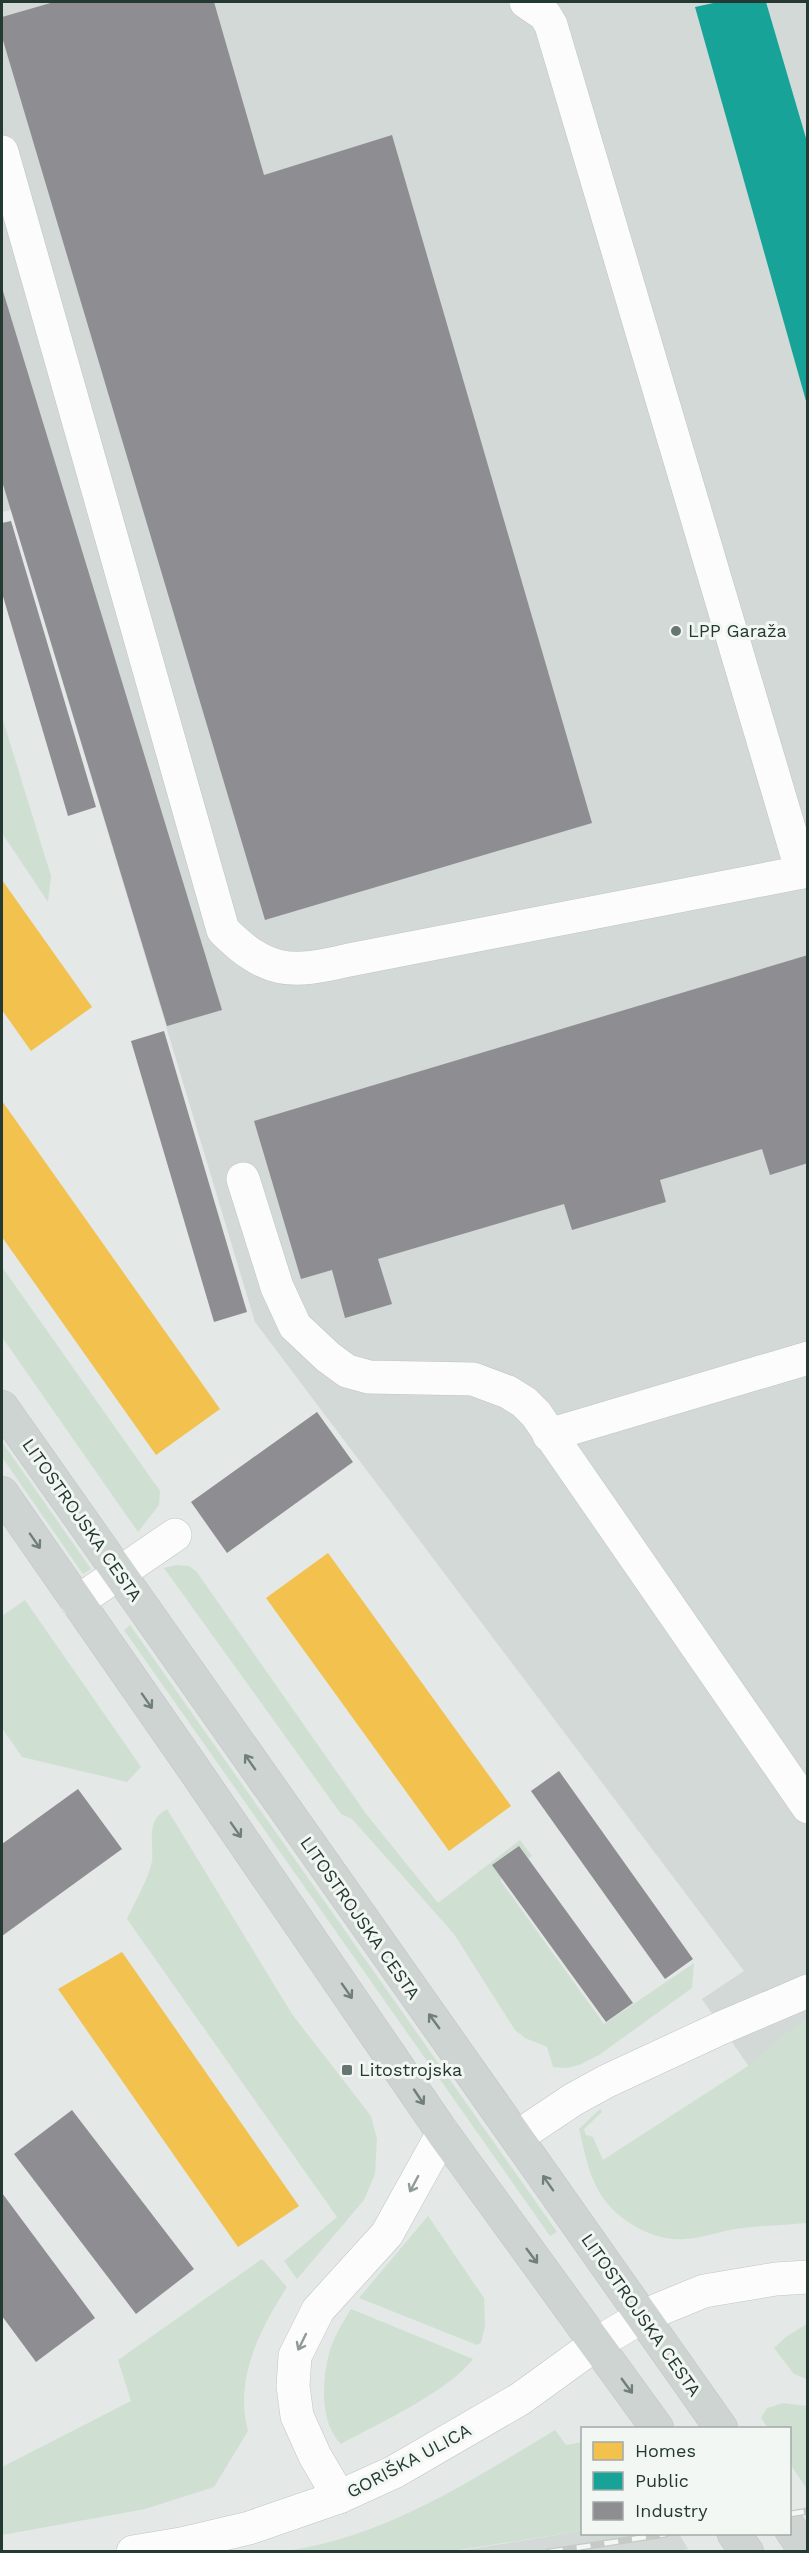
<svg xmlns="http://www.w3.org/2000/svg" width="809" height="2553" viewBox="0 0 809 2553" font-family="'Work Sans',sans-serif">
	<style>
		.built { fill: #d2d9d6 }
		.green { fill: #cfe0d3 }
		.homes { fill: #f2c14e }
		.public { fill: #17a398 }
		.industry { fill: #8d8d92 }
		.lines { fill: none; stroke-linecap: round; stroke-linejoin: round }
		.minor-casing { stroke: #c1c5c3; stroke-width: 34 }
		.major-casing { stroke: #bdc4c2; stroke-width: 34 }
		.minor { stroke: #fbfcfb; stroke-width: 33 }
		.major { stroke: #ced4d2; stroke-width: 33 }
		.rail-casing { stroke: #c7c9c9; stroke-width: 7 }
		.rail { stroke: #f2f7f4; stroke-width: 4.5; stroke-dasharray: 14; stroke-linecap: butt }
		.oneway { stroke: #707f7a }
		.oneway2 { stroke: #909a96 }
		.poi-dot { fill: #677671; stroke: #f2f7f4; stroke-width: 2 }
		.labels { text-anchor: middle; stroke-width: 6; stroke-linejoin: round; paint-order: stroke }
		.poi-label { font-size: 18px; fill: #243932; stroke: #f2f7f4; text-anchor: start }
		.street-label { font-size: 18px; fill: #243932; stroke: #f2f7f4 }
	</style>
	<rect width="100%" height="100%" fill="#e4e8e6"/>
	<!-- built -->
	<g class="built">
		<polygon points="2,2 807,2 807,2110 757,2078 702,1999 744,1971 255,1322 11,510 2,512"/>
		<polygon points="582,2531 582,2534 679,2534 688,2549 670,2552 452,2552"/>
	</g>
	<!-- green -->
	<g class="green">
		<polygon points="2,717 51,876 48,902 2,833"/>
		<polygon points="2,1267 160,1491 159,1505 138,1532 2,1337"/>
		<polygon points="2,1442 91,1569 83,1574 2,1457"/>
		<polygon points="176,1565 189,1566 196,1571 367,1815 438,1903 520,1840 532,1856 500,1880 604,2024 694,1963 692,1988 599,2055 579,2065 567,2068 553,2067 547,2047 525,2038 515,2030 454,1934 352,1819 341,1814 164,1568"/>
		<polygon points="25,1600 141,1767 127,1782 22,1757 2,1728 2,1616"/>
		<polygon points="130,1625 557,2232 550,2236 124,1630"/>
		<path d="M167,1809L292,2014L371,2116L377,2139L375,2174L364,2200L297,2279L284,2261L337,2217L127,1919C134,1904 150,1875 152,1861C154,1841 145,1821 167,1809Z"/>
		<path d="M807,2020V2223C783,2225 758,2226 735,2229C718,2232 702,2238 685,2239C652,2242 614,2219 598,2190C588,2172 584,2149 579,2129L600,2109L602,2112L584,2129L586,2135L593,2137L603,2160L748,2066L785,2034Z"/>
		<polygon points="428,2216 484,2298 485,2326 481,2343 477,2345 359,2298"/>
		<path d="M262,2259L287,2287C260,2329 234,2379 248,2431L214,2487L145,2509L2,2535V2467L131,2401L118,2360Z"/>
		<path d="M351,2309L473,2359C447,2393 380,2422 341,2444C319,2422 322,2378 330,2350C335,2335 343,2322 351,2309Z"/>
		<polygon points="807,2324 808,2324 807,2379 794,2374 774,2348 787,2336"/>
		<polygon points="783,2403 807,2406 807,2489 790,2464 790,2428 768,2428 761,2418 767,2408"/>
		<path d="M555,2430L566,2445L582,2442V2531L452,2551H287C387,2536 470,2481 555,2430Z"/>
	</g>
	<!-- homes -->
	<g class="homes">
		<polygon points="2,880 92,1007 31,1051 2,1010"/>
		<polygon points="2,1101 220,1409 156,1455 2,1237"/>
		<polygon points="328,1553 511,1806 449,1851 266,1598"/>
		<polygon points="122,1952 299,2206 238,2247 58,1989"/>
	</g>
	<!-- public -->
	<polygon class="public" points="718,2 766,2 808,145 808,408 695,7"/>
	<!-- industry -->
	<g class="industry">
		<polygon points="54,2 214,2 264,175 392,135 592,823 265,920 2,37 2,17"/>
		<polygon points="2,288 222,1010 167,1026 2,481"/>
		<polygon points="11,521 96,807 68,816 2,593 2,523"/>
		<polygon points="808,955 808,1163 770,1175 762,1149 660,1180 666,1202 572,1230 564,1204 378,1259 392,1304 345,1318 332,1270 301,1279 254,1121"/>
		<polygon points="164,1031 247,1312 214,1322 131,1041"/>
		<polygon points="317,1412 353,1462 227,1553 191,1502"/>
		<polygon points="559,1771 693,1959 665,1979 531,1791"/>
		<polygon points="78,1789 122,1849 2,1936 2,1844"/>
		<polygon points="519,1846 633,2003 606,2022 492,1865"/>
		<polygon points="72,2110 194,2269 136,2314 14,2154"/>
		<polygon points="2,2193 95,2318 36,2362 2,2316"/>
	</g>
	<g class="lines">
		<defs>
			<g id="minor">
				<polyline points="526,2 545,15 551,25 802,872"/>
				<path d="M2,152L223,930C267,974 290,974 349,960L808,871"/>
				<polyline points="243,1179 277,1287 295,1326 328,1357 347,1371 369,1377 473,1379 508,1392 524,1402 536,1414 808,1807"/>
				<polyline points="549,1435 808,1358"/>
				<polyline points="77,1602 175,1535"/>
				<polyline points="517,2137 574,2099 607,2081 721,2028 808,1991"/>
				<polyline points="339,2497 315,2456 297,2416 293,2386 295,2356 318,2310 387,2234 443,2133"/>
				<polyline points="133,2552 181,2544 249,2528 339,2497 394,2472 520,2399 596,2344 643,2316 704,2291 776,2279 808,2277"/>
			</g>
			<g id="major">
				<polyline points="2,1407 721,2428"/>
				<polyline points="2,1493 191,1765 443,2133 657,2428"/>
				<polyline points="790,2528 806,2552"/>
				<polyline points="734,2534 747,2552"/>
			</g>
		</defs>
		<!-- minor casing -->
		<use href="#minor" class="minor-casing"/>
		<!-- major casing -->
		<use href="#major" class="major-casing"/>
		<!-- minor -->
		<use href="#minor" class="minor"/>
		<!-- major -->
		<use href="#major" class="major"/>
		<defs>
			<g id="rail">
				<polyline points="790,2514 808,2511"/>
				<polyline points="549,2552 666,2534"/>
			</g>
		</defs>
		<!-- rail casing -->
		<use href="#rail" class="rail-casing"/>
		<!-- rail -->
		<use href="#rail" class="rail"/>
	</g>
	<!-- one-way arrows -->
	<defs><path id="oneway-shaft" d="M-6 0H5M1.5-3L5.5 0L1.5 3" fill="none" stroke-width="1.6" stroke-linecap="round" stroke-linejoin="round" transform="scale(1.5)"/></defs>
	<g class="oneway">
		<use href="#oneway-shaft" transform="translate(35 1541) rotate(55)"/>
		<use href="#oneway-shaft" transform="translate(147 1701) rotate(55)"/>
		<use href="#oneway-shaft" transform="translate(250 1762) rotate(-125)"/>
		<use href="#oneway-shaft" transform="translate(236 1830) rotate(55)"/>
		<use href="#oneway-shaft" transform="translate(347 1991) rotate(55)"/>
		<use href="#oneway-shaft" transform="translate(434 2021) rotate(-126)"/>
		<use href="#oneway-shaft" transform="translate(419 2097) rotate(56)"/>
		<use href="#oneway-shaft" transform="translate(548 2183) rotate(-125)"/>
		<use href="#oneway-shaft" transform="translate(532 2256) rotate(53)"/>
		<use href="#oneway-shaft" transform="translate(627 2386) rotate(54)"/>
	</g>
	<g class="oneway2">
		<use href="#oneway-shaft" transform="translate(414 2184) rotate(118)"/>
		<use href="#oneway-shaft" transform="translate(302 2342) rotate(116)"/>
	</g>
	<!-- markers -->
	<g class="poi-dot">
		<circle cx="676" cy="631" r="6"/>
		<rect x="341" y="2064" width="12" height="12" rx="3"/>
	</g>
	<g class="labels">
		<!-- poi labels -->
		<g class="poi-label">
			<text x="688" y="637">LPP Garaža</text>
			<text x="359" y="2076">Litostrojska</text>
		</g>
		<!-- street labels -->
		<g class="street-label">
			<text transform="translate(82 1520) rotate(55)" y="6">LITOSTROJSKA CESTA</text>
			<text transform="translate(360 1918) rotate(55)" y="6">LITOSTROJSKA CESTA</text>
			<text transform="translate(641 2315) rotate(55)" y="6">LITOSTROJSKA CESTA</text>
			<text transform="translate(409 2461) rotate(-28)" y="6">GORIŠKA ULICA</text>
		</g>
	</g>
	<!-- border -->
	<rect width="809" height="2553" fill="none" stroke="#243932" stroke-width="6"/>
	<!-- legend -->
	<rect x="581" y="2427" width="210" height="108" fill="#f2f7f4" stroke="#a0aba6" stroke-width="1.5"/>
	<rect x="593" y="2442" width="30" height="18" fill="#f2c14e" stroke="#a0aba6" stroke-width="1.5"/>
	<text x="635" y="2457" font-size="18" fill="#243932">Homes</text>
	<rect x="593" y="2472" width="30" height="18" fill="#17a398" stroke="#a0aba6" stroke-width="1.5"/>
	<text x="635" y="2487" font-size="18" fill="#243932">Public</text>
	<rect x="593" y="2502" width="30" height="18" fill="#8d8d92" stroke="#a0aba6" stroke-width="1.5"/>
	<text x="635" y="2517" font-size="18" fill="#243932">Industry</text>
</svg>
